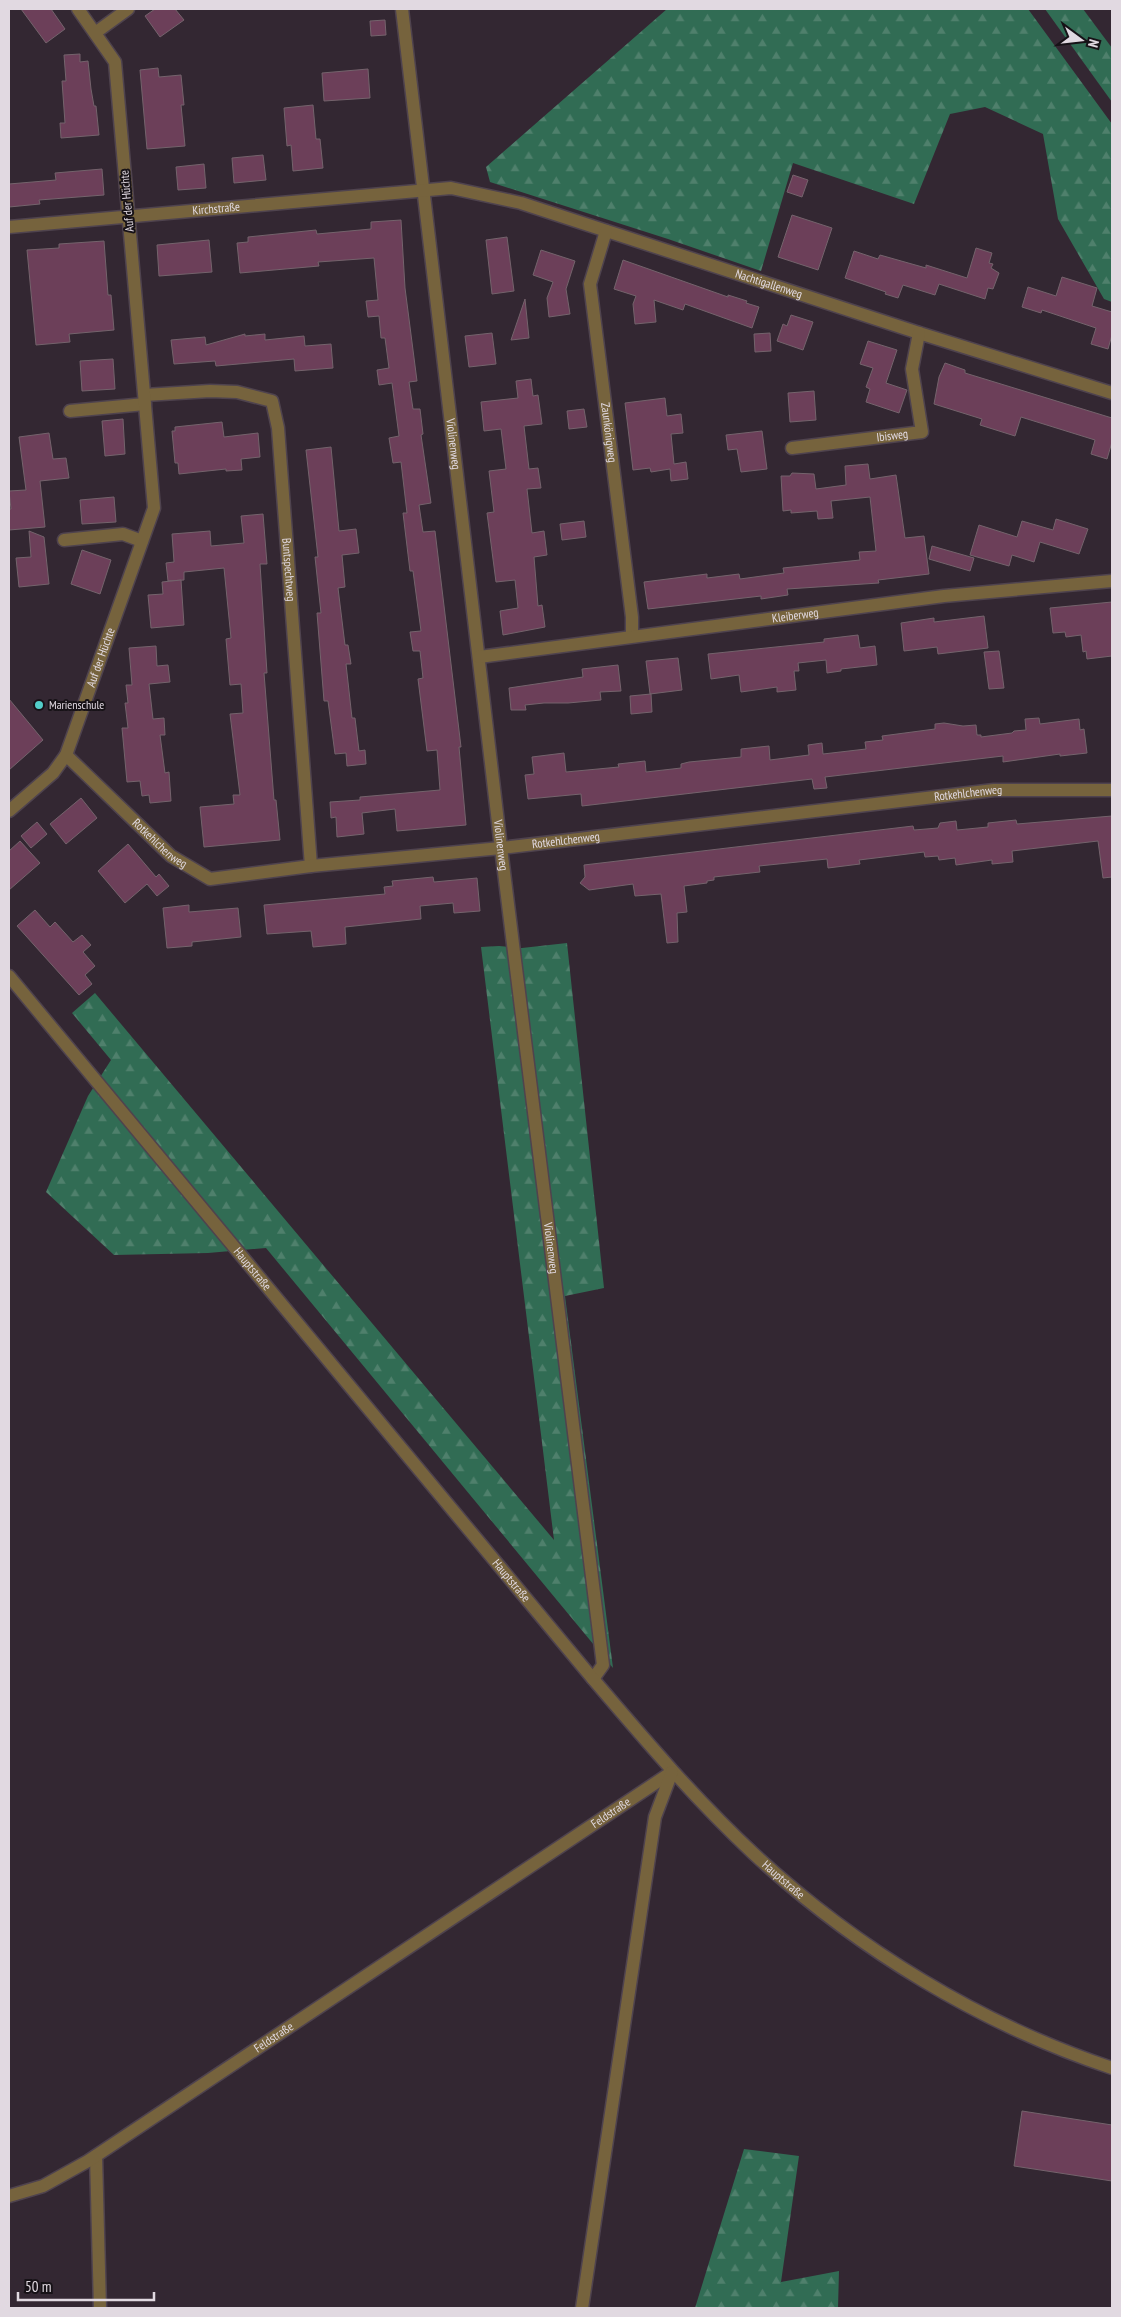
<svg xmlns="http://www.w3.org/2000/svg" width="1121" height="2317" viewBox="0 0 1121 2317" font-family="'PT Sans Narrow',sans-serif">
	<style>
		.forest { fill: url(#forest-firs) }
		.building { fill: #6c3f59; stroke: #74636c }
		.lines { fill: none; stroke-linecap: round; stroke-linejoin: round }
		.minor-casing { stroke: #4f434e; stroke-width: 15 }
		.minor { stroke: #76633d; stroke-width: 12 }
		.poi-dot { fill: #53cdc9; stroke: #171217; stroke-width: 2 }
		.labels { text-anchor: middle; stroke-width: 4; stroke-linejoin: round; paint-order: stroke }
		.street-label { font-size: 12px; fill: #e1d9e1; stroke: #171217 }
		.poi-label { font-size: 12px; fill: #e1d9e1; stroke: #171217; text-anchor: start }
	</style>
	<defs>
		<pattern id="forest-firs" width="22" height="20" patternUnits="userSpaceOnUse" patternTransform="scale(1.25)"><rect width="22" height="20" fill="#316c54"/><path d="M5 1l3.5 6h-7zM16 11l3.5 6h-7z" fill="#4f806c"/></pattern>
	</defs>
	<rect width="100%" height="100%" fill="#332732"/>
	<!-- forest -->
	<g class="forest">
		<polygon points="667,9 1028,9 1112,124 1112,302 1104,299 1058,219 1043,134 985,107 950,114 914,204 793,163 761,271 668,239 490,182 486,167"/>
		<polygon points="1045,9 1083,9 1112,48 1112,102"/>
		<polygon points="567,943 604,1288 565,1296 613,1668 266,1248 208,1253 114,1255 46,1192 88,1096 111,1060 72,1013 95,993 554,1540 481,947 499,946 522,948"/>
		<polygon points="744,2149 799,2156 781,2282 839,2271 838,2308 695,2308"/>
	</g>
	<!-- building -->
	<g class="building">
		<polygon points="21,9 51,9 65,29 46,43"/>
		<polygon points="155,9 175,9 184,20 160,37 145,16"/>
		<polygon points="385,20 386,35 371,36 370,21"/>
		<polygon points="80,54 80,62 88,61 91,89 94,106 96,106 99,135 61,138 60,123 65,123 62,81 66,81 64,55"/>
		<polygon points="158,68 159,77 181,75 184,105 181,105 185,146 147,149 140,70"/>
		<polygon points="368,69 370,98 324,101 322,73"/>
		<polygon points="313,105 316,139 320,139 323,168 293,171 291,145 287,146 284,108"/>
		<polygon points="263,155 266,180 234,183 232,158"/>
		<polygon points="204,164 206,188 178,190 176,167"/>
		<polygon points="102,169 104,195 39,200 40,204 9,207 9,184 56,180 55,173"/>
		<polygon points="793,175 808,180 802,197 787,192"/>
		<polygon points="792,215 832,228 818,270 778,257"/>
		<polygon points="401,220 405,288 417,381 409,382 413,409 420,409 423,434 421,435 431,503 419,505 423,532 435,531 461,747 459,747 466,825 397,831 395,809 362,813 364,834 337,837 336,817 331,818 330,802 360,800 360,797 440,790 437,750 427,751 418,679 423,678 420,651 413,651 410,632 421,631 413,571 410,571 403,513 407,513 401,462 393,463 389,438 399,436 392,383 379,385 377,370 389,368 385,338 381,338 379,316 368,317 366,301 378,300 374,258 318,262 319,266 240,273 237,243 248,242 248,237 316,230 317,234 371,229 371,222"/>
		<polygon points="507,237 514,291 492,294 486,240"/>
		<polygon points="209,240 212,272 159,276 157,245"/>
		<polygon points="104,241 108,295 111,295 114,330 69,334 70,342 36,345 27,250 59,248 59,244"/>
		<polygon points="976,248 992,253 989,263 993,264 991,268 999,273 993,289 988,288 985,299 939,284 935,295 903,285 898,298 885,294 886,292 845,278 854,251 878,259 880,255 926,268 926,265 967,278"/>
		<polygon points="541,250 575,261 566,289 570,314 549,317 547,298 553,282 533,275"/>
		<polygon points="623,260 728,297 728,295 747,301 746,303 759,307 752,328 685,304 683,310 654,300 656,322 635,324 633,304 636,296 614,289"/>
		<polygon points="1062,277 1097,288 1092,306 1112,312 1112,335 1108,349 1091,344 1096,328 1042,310 1041,313 1022,307 1028,287 1056,296"/>
		<polygon points="525,299 529,338 511,340"/>
		<polygon points="791,315 813,322 803,350 777,341 783,324 787,326"/>
		<polygon points="492,333 496,364 469,367 465,336"/>
		<polygon points="770,333 771,351 755,352 754,334"/>
		<polygon points="245,334 245,336 265,334 265,340 304,336 305,346 331,344 333,368 295,371 294,359 216,366 215,361 174,364 171,340 205,337 206,345"/>
		<polygon points="868,341 897,350 886,383 907,390 899,413 866,402 870,389 866,387 873,368 860,364"/>
		<polygon points="113,359 115,389 82,391 80,361"/>
		<polygon points="945,363 965,370 965,373 1112,418 1112,442 1107,459 1091,454 1095,440 1021,417 1015,436 980,425 982,419 934,404 939,377"/>
		<polygon points="531,379 533,396 538,395 542,424 524,426 529,469 538,468 541,488 527,489 532,533 544,531 547,555 534,557 538,606 542,605 545,627 503,635 500,611 518,608 515,580 496,582 487,513 494,512 489,471 506,469 501,429 484,431 481,402 518,398 516,381"/>
		<polygon points="814,391 816,420 790,422 788,393"/>
		<polygon points="665,398 667,416 681,414 683,433 671,434 674,464 686,462 688,479 671,481 670,469 651,472 650,468 633,470 625,403"/>
		<polygon points="584,409 587,427 569,429 567,411"/>
		<polygon points="123,419 125,454 105,456 102,421"/>
		<polygon points="222,422 224,437 258,433 260,457 241,459 242,470 226,471 226,469 179,474 178,463 175,463 172,431 175,431 175,427"/>
		<polygon points="762,431 767,469 741,472 737,449 728,450 726,435"/>
		<polygon points="49,433 53,459 66,458 69,478 40,481 45,527 9,530 9,509 11,509 9,491 26,490 19,437"/>
		<polygon points="331,447 339,531 356,529 359,553 342,555 345,587 338,588 345,645 348,645 351,664 346,664 352,718 355,718 359,751 365,750 366,764 347,766 346,753 335,754 328,701 324,701 317,613 321,613 315,557 318,557 306,450"/>
		<polygon points="868,464 870,479 896,475 905,538 924,536 929,574 878,580 879,583 787,589 788,595 761,599 761,596 648,609 644,582 707,574 707,578 739,574 740,579 784,573 783,568 860,560 859,552 876,551 870,497 831,501 833,518 818,519 817,511 791,513 791,510 783,511 781,476 790,476 792,473 814,474 816,489 846,485 845,466"/>
		<polygon points="114,497 116,522 82,524 80,500"/>
		<polygon points="263,514 267,564 260,564 267,673 264,673 274,800 276,800 280,840 204,847 200,807 234,804 233,795 240,795 230,714 243,713 241,684 230,685 226,639 231,638 224,568 184,572 184,580 168,581 166,563 174,562 172,534 210,531 211,546 244,543 241,516"/>
		<polygon points="1056,519 1088,529 1079,554 1040,542 1034,562 1012,555 1009,566 970,555 979,525 1017,537 1022,521 1053,530"/>
		<polygon points="584,521 586,537 562,540 560,524"/>
		<polygon points="29,531 44,537 49,584 19,587 16,558 31,557"/>
		<polygon points="932,546 974,558 970,571 929,559"/>
		<polygon points="82,550 111,560 100,594 71,584"/>
		<polygon points="181,580 184,625 151,628 148,595 163,594 162,582"/>
		<polygon points="1112,602 1112,656 1087,659 1086,651 1083,652 1081,635 1066,637 1065,632 1053,633 1050,608"/>
		<polygon points="984,616 988,648 938,654 937,647 904,651 901,623 934,618 934,622"/>
		<polygon points="858,635 860,648 875,646 877,665 841,669 841,671 827,673 826,660 798,663 799,671 794,671 796,690 777,692 777,687 741,692 739,675 711,679 708,654 824,642 824,639"/>
		<polygon points="156,646 157,666 168,665 170,682 149,684 153,719 164,718 165,735 160,735 165,773 169,772 171,801 150,803 149,795 142,796 140,781 127,782 122,728 128,728 125,703 128,703 126,685 132,685 129,648"/>
		<polygon points="999,651 1004,688 989,689 984,652"/>
		<polygon points="678,658 682,690 650,694 646,661"/>
		<polygon points="618,665 621,691 600,692 601,700 568,703 544,703 525,705 526,710 511,710 509,688 583,677 582,669"/>
		<polygon points="651,694 652,712 631,714 630,696"/>
		<polygon points="9,699 43,740 9,770"/>
		<polygon points="1039,718 1040,724 1079,719 1080,730 1084,729 1087,753 1060,756 1060,754 1003,762 1003,756 825,777 827,788 814,789 812,779 582,806 581,794 528,799 525,775 534,774 532,757 564,753 566,772 619,767 618,764 645,761 646,772 681,768 681,764 689,762 741,757 741,749 769,746 770,760 809,755 808,745 822,743 823,754 866,749 865,742 883,740 882,736 935,729 935,724 944,723 963,726 976,725 977,735 981,735 981,737 1012,733 1014,731 1026,730 1025,719"/>
		<polygon points="81,798 97,818 66,844 50,824"/>
		<polygon points="1112,816 1112,877 1103,878 1098,841 1012,851 1013,862 992,864 992,860 956,865 955,858 939,860 938,856 925,857 924,852 859,860 860,864 828,868 827,859 759,866 760,872 714,877 714,880 707,881 707,883 684,886 687,912 677,913 678,942 667,943 661,894 635,896 633,884 589,890 580,883 585,877 584,865 913,826 914,830 938,828 940,823 956,821 957,830 988,827 988,823 1016,820 1017,824"/>
		<polygon points="37,822 47,834 31,848 21,836"/>
		<polygon points="20,841 40,863 9,890 9,851"/>
		<polygon points="128,844 156,877 159,874 169,886 157,896 147,884 125,903 98,871"/>
		<polygon points="433,877 434,882 477,878 480,911 454,913 453,903 420,906 421,919 345,927 346,944 313,947 311,931 267,934 264,905 385,894 384,887 393,886 392,881"/>
		<polygon points="189,905 189,912 238,908 241,937 192,942 192,946 167,948 163,908"/>
		<polygon points="35,910 50,927 55,922 73,942 82,935 91,945 83,952 95,966 85,975 92,984 79,995 17,926"/>
		<polygon points="1022,2111 1112,2125 1112,2181 1014,2166"/>
	</g>
	<g class="lines">
		<defs>
			<g id="minor">
				<path id="s1" d="M402,9L501,848L603,1665L593,1679"/>
				<polyline points="95,33 128,9"/>
				<path id="s2" d="M9,227L451,188L521,203L919,333L1112,393"/>
				<path id="s3" d="M606,231L590,284L632,617V636"/>
				<path id="s4" d="M145,395L210,391L237,392L272,401L278,428L311,866"/>
				<polyline points="70,411 145,404"/>
				<path id="s5" d="M792,448L922,432L912,369L919,333"/>
				<polyline points="64,540 123,534 142,541"/>
				<path id="s6" d="M479,657L944,596L1112,581"/>
				<path id="s7" d="M66,755L171,856L210,879L311,866L501,848L994,790H1112"/>
				<path id="s8" d="M9,811L53,773L66,755L154,508L115,62L78,9"/>
				<path id="s9" d="M9,976L593,1679C645,1740 696,1800 754,1854C857,1949 980,2024 1112,2068"/>
				<polyline points="96,2156 100,2308"/>
				<path id="s10" d="M9,2196L43,2186L88,2161L672,1772"/>
				<polyline points="582,2308 655,1817 672,1772"/>
			</g>
		</defs>
		<!-- minor casing -->
		<use href="#minor" class="minor-casing"/>
		<!-- minor -->
		<use href="#minor" class="minor"/>
	</g>
	<!-- markers -->
	<circle class="poi-dot" cx="39" cy="705" r="5"/>
	<g class="labels">
		<!-- street labels -->
		<g class="street-label">
			<text transform="translate(127 201) rotate(-95)" y="4">Auf der Hüchte</text>
			<text dy="4" stroke="none"><textPath href="#s2" startOffset="208">Kirchstraße</textPath></text>
			<text dy="4" stroke="none"><textPath href="#s2" startOffset="776">Nachtigallenweg</textPath></text>
			<text dy="4" stroke="none"><textPath href="#s3" startOffset="205">Zaunkönigweg</textPath></text>
			<text dy="4" stroke="none"><textPath href="#s5" startOffset="101">Ibisweg</textPath></text>
			<text dy="4" stroke="none"><textPath href="#s1" startOffset="438">Violinenweg</textPath></text>
			<text dy="4" stroke="none"><textPath href="#s4" startOffset="298">Buntspechtweg</textPath></text>
			<text dy="4" stroke="none"><textPath href="#s6" startOffset="319">Kleiberweg</textPath></text>
			<text dy="4" stroke="none"><textPath href="#s8" startOffset="184">Auf der Hüchte</textPath></text>
			<text dy="4" stroke="none"><textPath href="#s7" startOffset="954">Rotkehlchenweg</textPath></text>
			<text dy="4" stroke="none"><textPath href="#s7" startOffset="549">Rotkehlchenweg</textPath></text>
			<text dy="4" stroke="none"><textPath href="#s7" startOffset="129">Rotkehlchenweg</textPath></text>
			<text dy="4" stroke="none"><textPath href="#s1" startOffset="842">Violinenweg</textPath></text>
			<text dy="4" stroke="none"><textPath href="#s1" startOffset="1248">Violinenweg</textPath></text>
			<text dy="4" stroke="none"><textPath href="#s9" startOffset="381">Hauptstraße</textPath></text>
			<text dy="4" stroke="none"><textPath href="#s9" startOffset="786">Hauptstraße</textPath></text>
			<text dy="4" stroke="none"><textPath href="#s10" startOffset="715">Feldstraße</textPath></text>
			<text dy="4" stroke="none"><textPath href="#s9" startOffset="1191">Hauptstraße</textPath></text>
			<text dy="4" stroke="none"><textPath href="#s10" startOffset="310">Feldstraße</textPath></text>
		</g>
		<!-- poi labels -->
		<g class="poi-label">
			<text x="49" y="709">Marienschule</text>
		</g>
	</g>
	<!-- border -->
	<rect width="1121" height="2317" fill="none" stroke="#e1d9e1" stroke-width="20"/>
	<!-- north arrow -->
	<g transform="translate(1081 40) rotate(105)" stroke="#171217" stroke-width="4" paint-order="stroke">
	<path d="M0-4L9 19L0 12L-9 19Z" fill="#e1d9e1"/>
	<text y="-8" font-size="14" font-weight="bold" text-anchor="middle" fill="#e1d9e1">N</text>
	</g>
	<!-- scale -->
	<path d="M18 2292v8h136v-8" fill="none" stroke="#e1d9e1" stroke-width="2.5"/>
	<text x="25" y="2292" font-size="15" fill="#e1d9e1" stroke="#171217" stroke-width="4" paint-order="stroke">50 m</text>
</svg>
